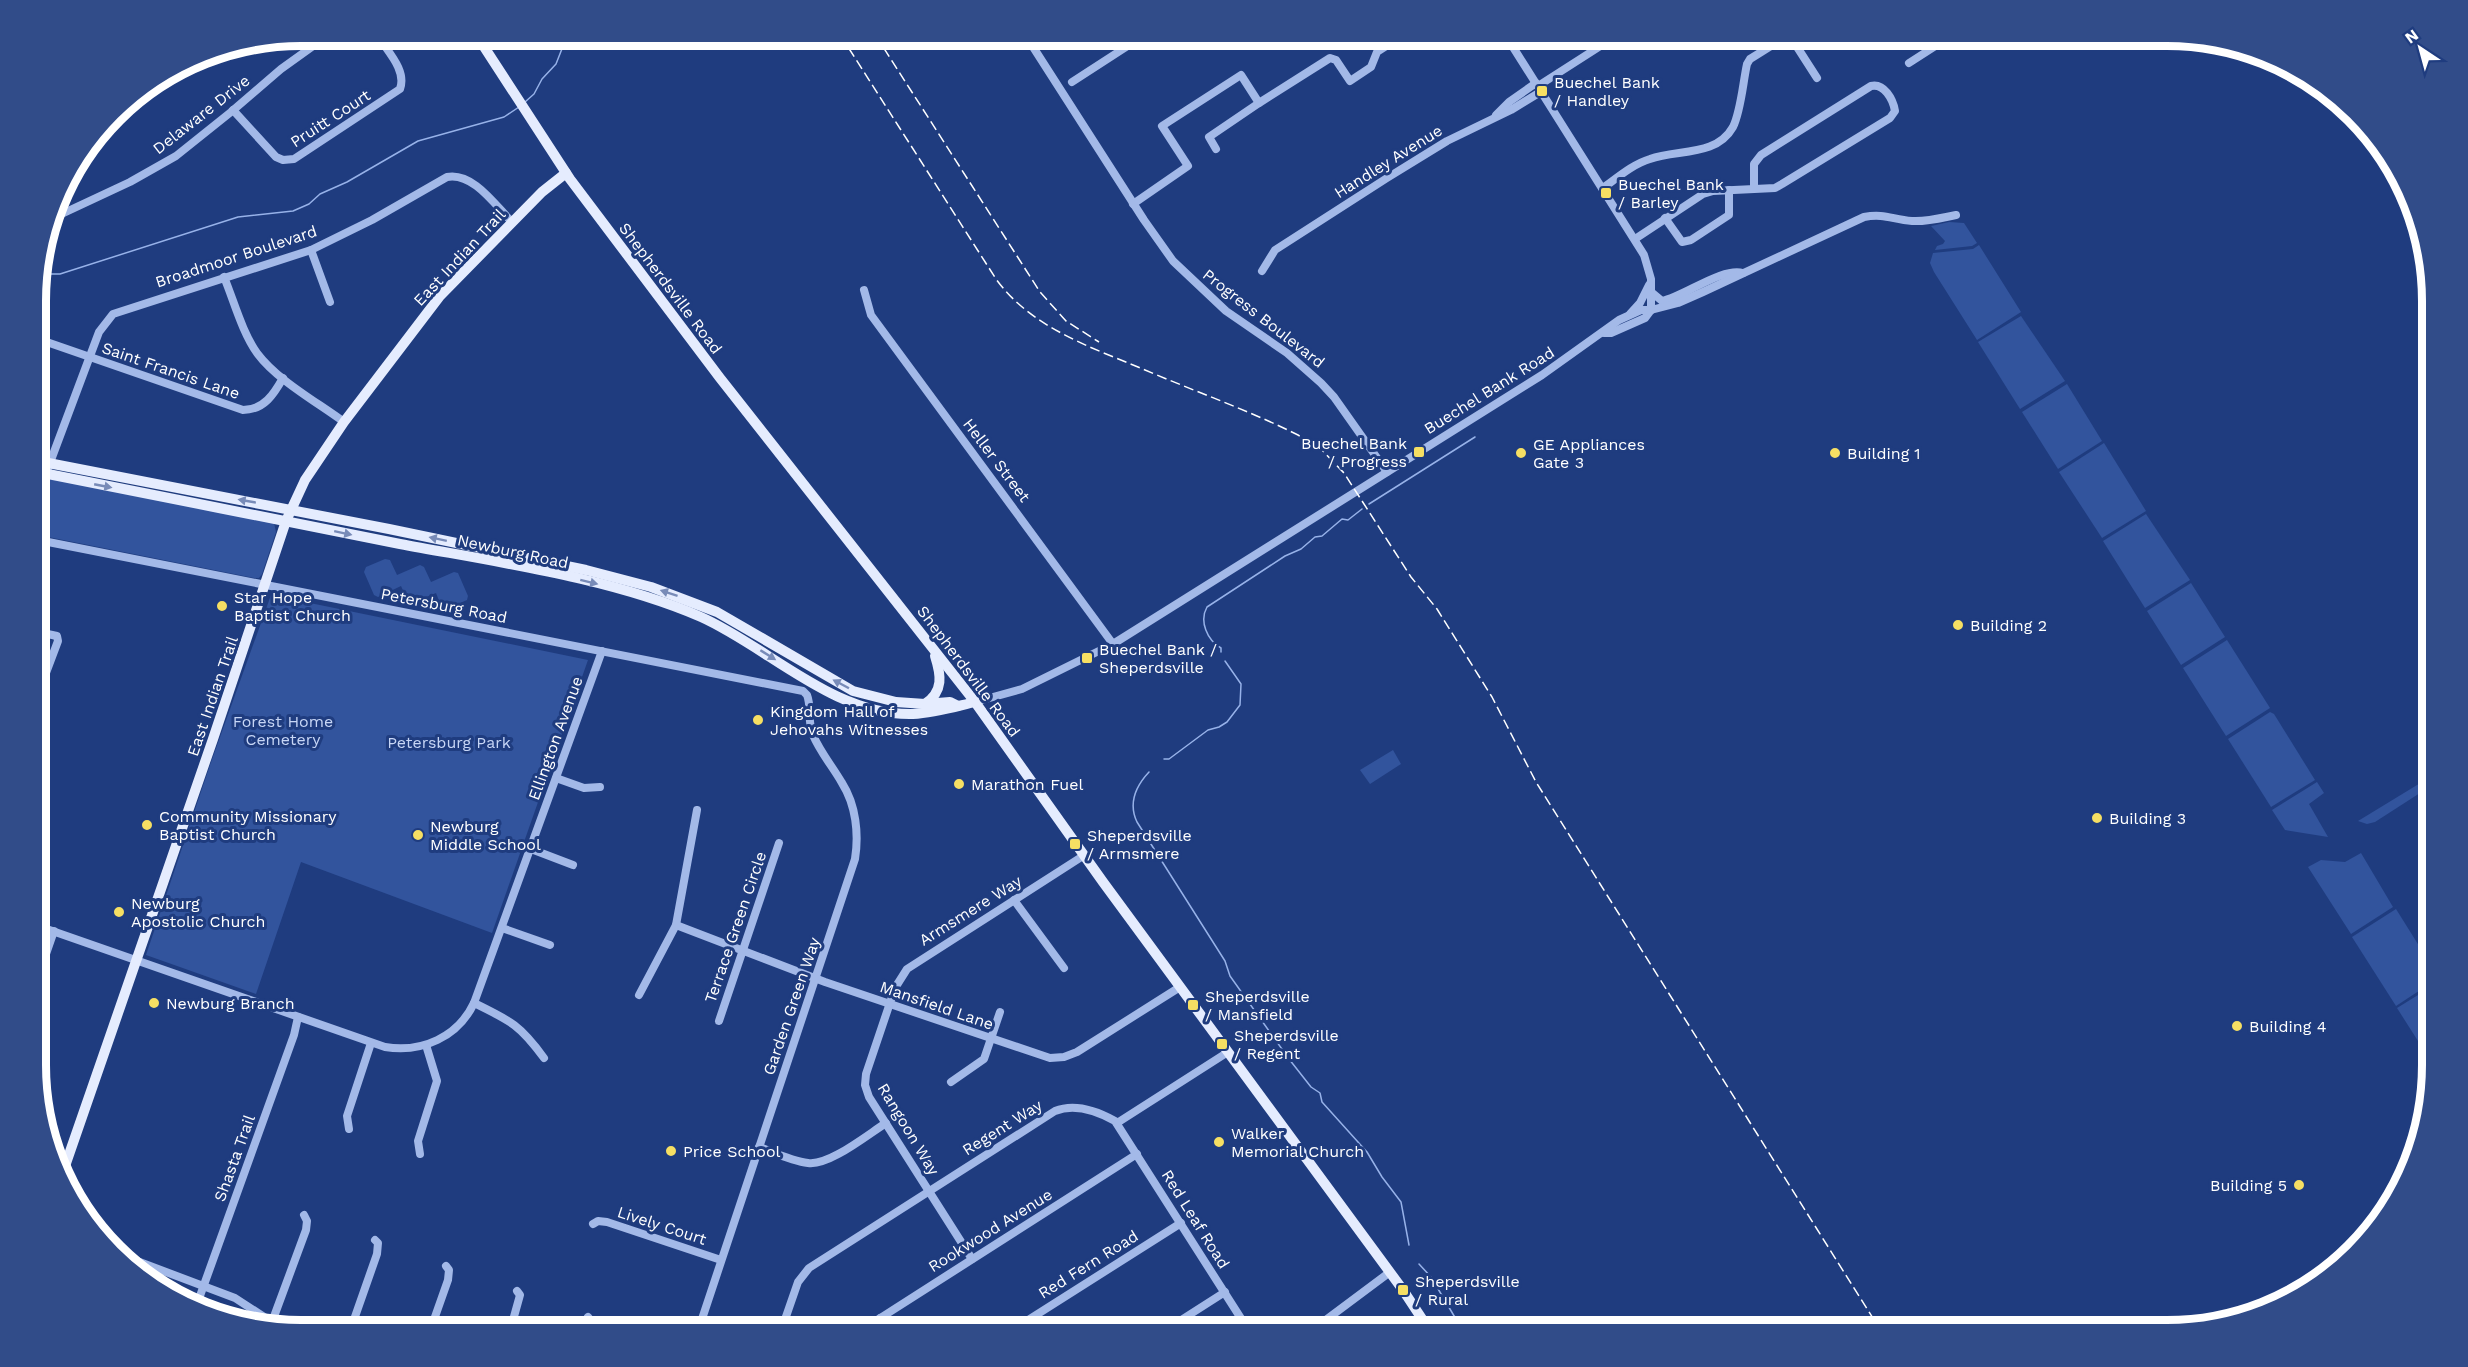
<svg xmlns="http://www.w3.org/2000/svg" width="2468" height="1367" viewBox="0 0 2468 1367" font-family="'Work Sans',sans-serif">
	<style>
		.green { fill: #32549d }
		.lines { fill: none; stroke-linecap: round; stroke-linejoin: round }
		.stream { stroke: #97b2e9; stroke-width: 1.5 }
		.minor { stroke: #a3b9e8; stroke-width: 8 }
		.major { stroke: #e5ecfe; stroke-width: 10 }
		.rail { stroke: #fff; stroke-width: 1.5; stroke-dasharray: 10 4.5; stroke-linecap: butt }
		.oneway { fill: #788bb8 }
		.poi-dot { fill: #f6df63; stroke: #1f3c7f; stroke-width: 2 }
		.labels { text-anchor: middle; stroke-width: 6; stroke-linejoin: round; paint-order: stroke }
		.poi-label { font-size: 16px; fill: #fff; stroke: #1f3c7f; text-anchor: start }
		.street-label { font-size: 16px; fill: #fff; stroke: #1f3c7f }
		.park-label { font-size: 16px; fill: #c7d6f6; stroke: #1f3c7f }
		.rim { fill: none; stroke: #fff; stroke-width: 8 }
	</style>
	<rect width="100%" height="100%" fill="#1f3c7f"/>
	<!-- green -->
	<g class="green">
		<polygon points="1949,222 1964,223 1977,243 1972,246 1935,250 1937,246 1943,244 1945,241 1931,226"/>
		<polygon points="1979,245 2021,312 1977,340 1934,272 1930,263 1933,253 1973,249"/>
		<polygon points="2021,316 2065,381 2020,409 1978,342"/>
		<polygon points="2067,384 2102,441 2058,469 2022,412"/>
		<polygon points="2104,443 2146,511 2102,538 2059,472"/>
		<polygon points="38,476 274,523 276,532 262,574 259,578 254,578 38,535"/>
		<polygon points="2146,514 2190,580 2145,608 2103,541"/>
		<polygon points="385,559 390,560 397,575 420,565 424,567 431,582 454,572 458,573 468,596 467,600 446,609 442,608 436,593 412,603 408,601 401,586 378,597 374,595 364,572 366,567"/>
		<polygon points="2191,583 2225,637 2181,665 2147,611"/>
		<polygon points="271,595 588,660 492,933 301,862 256,994 146,955 210,765"/>
		<polygon points="2227,640 2270,708 2226,736 2183,668"/>
		<polygon points="2270,712 2274,714 2315,780 2271,807 2228,739"/>
		<polygon points="1393,750 1401,764 1370,784 1360,770"/>
		<polygon points="2317,782 2324,793 2309,804 2328,837 2285,830 2272,810"/>
		<polygon points="2422,782 2423,786 2420,793 2375,822 2367,824 2358,821"/>
		<polygon points="2361,853 2393,907 2351,934 2308,867 2321,860 2345,862"/>
		<polygon points="2396,909 2431,965 2431,983 2396,1006 2352,937"/>
		<polygon points="2431,987 2431,1033 2418,1041 2397,1008"/>
	</g>
	<g class="lines">
		<!-- stream -->
		<g class="stream">
			<polyline points="525,102 534,94 542,79 556,64 567,36"/>
			<polyline points="38,274 60,274 238,217 293,211 309,204 320,194 347,182 418,141 504,117 519,107"/>
			<polyline points="1369,504 1475,437"/>
			<path d="M1221,652V648C1207,640 1199,621 1207,607L1285,556L1301,549L1315,537L1322,536L1342,519L1348,520L1362,509"/>
			<polyline points="1164,759 1169,759 1208,730 1219,727 1227,722 1240,705 1241,684 1225,661"/>
			<path d="M1149,772C1135,787 1128,803 1137,822L1225,961L1230,976L1289,1059L1311,1087L1320,1093L1322,1102L1367,1152L1382,1177L1401,1202L1409,1245"/>
			<polyline points="1419,1264 1431,1277 1463,1331"/>
		</g>
		<!-- minor -->
		<g class="minor">
			<polyline points="1026,36 1144,220 1173,261 1226,311 1287,353 1321,383 1334,397 1387,472"/>
			<polyline points="1506,36 1644,255 1651,279 1651,310"/>
			<polyline points="1790,36 1817,78"/>
			<polyline points="1909,63 1951,36"/>
			<polyline points="1072,82 1143,36"/>
			<polyline points="1538,86 1616,36"/>
			<path d="M233,110L276,157L283,160L294,159L400,89C407,70 387,51 378,36"/>
			<polyline points="1496,115 1509,102 1536,83"/>
			<polyline points="1216,149 1209,137 1259,103"/>
			<path d="M1603,188C1617,178 1633,164 1650,159C1678,149 1716,157 1733,127C1741,111 1743,82 1747,64L1750,59L1787,36"/>
			<polyline points="1133,204 1188,166 1162,126 1241,75 1259,103 1330,58 1336,60 1350,81 1371,67 1377,52 1402,36"/>
			<polyline points="53,218 130,182 176,156 231,112 281,69 327,36"/>
			<polyline points="1665,218 1682,242 1691,240 1729,215 1729,190"/>
			<path d="M1635,239L1703,194L1713,191L1775,188L1782,184L1890,118L1895,111C1893,99 1884,83 1871,86L1761,155L1754,164V189"/>
			<polyline points="311,250 330,302"/>
			<polyline points="1262,271 1275,250 1387,178 1447,141 1511,110 1542,91"/>
			<path d="M224,277C234,301 242,332 257,353C277,380 317,402 344,422"/>
			<polyline points="864,290 871,315 1113,644"/>
			<path d="M1650,291L1662,301C1685,296 1722,267 1743,273"/>
			<polyline points="1630,314 1640,303 1649,285"/>
			<path d="M1604,333H1611L1645,318L1651,310L1678,303L1703,292L1864,217C1885,213 1893,220 1912,221C1927,222 1941,218 1956,215"/>
			<path d="M38,339L243,410C264,410 274,394 283,378"/>
			<path d="M48,468L99,332L113,314L311,250L372,220L447,177C473,172 495,205 512,222"/>
			<path d="M38,540L803,691L807,695C812,707 807,722 813,735C820,752 833,767 842,783C856,805 859,834 855,859L698,1331"/>
			<polyline points="38,632 57,636 58,641 38,694"/>
			<polyline points="975,702 1022,689 1113,644 1542,375 1619,320 1641,310 1651,310"/>
			<polyline points="556,778 584,788 600,787"/>
			<polyline points="531,849 573,865"/>
			<polyline points="1014,900 1064,968"/>
			<polyline points="676,925 825,982 1050,1058 1064,1057 1077,1052 1180,987"/>
			<path d="M38,926L385,1047C422,1053 458,1037 474,1003L602,651"/>
			<polyline points="502,928 550,945"/>
			<polyline points="38,977 54,931"/>
			<polyline points="639,995 676,925 697,810"/>
			<path d="M474,1003C511,1021 520,1025 544,1058"/>
			<polyline points="719,1021 779,843"/>
			<polyline points="951,1082 984,1059 1000,1012"/>
			<polyline points="1117,1123 1228,1052"/>
			<polyline points="349,1129 347,1116 371,1043"/>
			<path d="M759,1147C775,1153 792,1161 808,1163C829,1166 867,1135 886,1123"/>
			<polyline points="420,1154 418,1141 437,1081 426,1045"/>
			<polyline points="593,1224 598,1221 607,1222 721,1260"/>
			<polyline points="129,1258 235,1298 281,1328"/>
			<polyline points="972,1259 869,1097 865,1085 866,1074 895,988 907,969 1083,856"/>
			<polyline points="196,1307 294,1035 298,1017"/>
			<polyline points="588,1317 591,1321 590,1331"/>
			<polyline points="880,1318 889,1331"/>
			<polyline points="272,1322 306,1230 307,1221 304,1215"/>
			<polyline points="350,1331 377,1254 378,1243 375,1240"/>
			<polyline points="430,1331 448,1280 449,1270 446,1266"/>
			<polyline points="510,1331 520,1295 517,1291"/>
			<path d="M781,1331L798,1282L809,1268L1055,1111C1075,1103 1097,1111 1115,1121L1249,1331"/>
			<polyline points="860,1331 1137,1154"/>
			<polyline points="1011,1331 1181,1223"/>
			<polyline points="1164,1331 1225,1292"/>
			<polyline points="1311,1331 1390,1272"/>
		</g>
		<!-- major -->
		<g class="major">
			<polyline points="477,36 570,179 720,378 975,702 1103,882 1403,1290 1430,1331"/>
			<polyline points="38,461 389,529 586,570 651,587 717,612 853,691 896,702 925,704 950,702 958,706"/>
			<path d="M38,472C159,495 279,521 400,544C496,562 612,578 701,617C770,648 833,716 913,714C935,713 954,707 975,702"/>
			<path d="M925,704C944,691 941,675 935,656"/>
			<polyline points="64,1169 213,739 286,521 305,480 344,422 440,296 542,192 566,173"/>
		</g>
		<!-- rail -->
		<g class="rail">
			<path d="M841,36L996,279C1030,326 1087,346 1138,367C1191,390 1246,409 1298,435L1321,449L1344,473L1411,577L1437,609L1492,697L1536,782L1881,1331"/>
			<polyline points="876,36 1040,292 1066,321 1099,342"/>
		</g>
	</g>
	<!-- one-way arrows -->
	<defs><path id="oneway-solid" d="M-6-.8H1V-3.2L6.5 0L1 3.2V.8H-6Z" transform="scale(1.5)"/></defs>
	<g class="oneway">
		<use href="#oneway-solid" transform="translate(103 486) rotate(11)"/>
		<use href="#oneway-solid" transform="translate(247 501) rotate(-170)"/>
		<use href="#oneway-solid" transform="translate(343 533) rotate(12)"/>
		<use href="#oneway-solid" transform="translate(438 539) rotate(-168)"/>
		<use href="#oneway-solid" transform="translate(589 582) rotate(14)"/>
		<use href="#oneway-solid" transform="translate(669 593) rotate(-162)"/>
		<use href="#oneway-solid" transform="translate(768 655) rotate(32)"/>
		<use href="#oneway-solid" transform="translate(841 684) rotate(-152)"/>
	</g>
	<!-- markers -->
	<g class="poi-dot">
		<rect x="1536" y="85" width="12" height="12" rx="3"/>
		<rect x="1600" y="187" width="12" height="12" rx="3"/>
		<rect x="1413" y="446" width="12" height="12" rx="3"/>
		<circle cx="1521" cy="453" r="6"/>
		<circle cx="1835" cy="453" r="6"/>
		<circle cx="222" cy="606" r="6"/>
		<circle cx="1958" cy="625" r="6"/>
		<rect x="1081" y="652" width="12" height="12" rx="3"/>
		<circle cx="758" cy="720" r="6"/>
		<circle cx="959" cy="784" r="6"/>
		<circle cx="2097" cy="818" r="6"/>
		<circle cx="147" cy="825" r="6"/>
		<circle cx="418" cy="835" r="6"/>
		<rect x="1069" y="838" width="12" height="12" rx="3"/>
		<circle cx="119" cy="912" r="6"/>
		<circle cx="154" cy="1003" r="6"/>
		<rect x="1187" y="999" width="12" height="12" rx="3"/>
		<circle cx="2237" cy="1026" r="6"/>
		<rect x="1216" y="1038" width="12" height="12" rx="3"/>
		<circle cx="1219" cy="1142" r="6"/>
		<circle cx="671" cy="1151" r="6"/>
		<circle cx="2299" cy="1185" r="6"/>
		<rect x="1397" y="1284" width="12" height="12" rx="3"/>
	</g>
	<g class="labels">
		<!-- poi labels -->
		<g class="poi-label">
			<text x="1554" y="88">Buechel Bank<tspan x="1554" dy="18">/ Handley</tspan></text>
			<text x="1618" y="190">Buechel Bank<tspan x="1618" dy="18">/ Barley</tspan></text>
			<text x="1407" y="449" text-anchor="end">Buechel Bank<tspan x="1407" dy="18">/ Progress</tspan></text>
			<text x="1533" y="450">GE Appliances<tspan x="1533" dy="18">Gate 3</tspan></text>
			<text x="1847" y="459">Building 1</text>
			<text x="234" y="603">Star Hope<tspan x="234" dy="18">Baptist Church</tspan></text>
			<text x="1970" y="631">Building 2</text>
			<text x="1099" y="655">Buechel Bank /<tspan x="1099" dy="18">Sheperdsville</tspan></text>
			<text x="770" y="717">Kingdom Hall of<tspan x="770" dy="18">Jehovahs Witnesses</tspan></text>
			<text x="971" y="790">Marathon Fuel</text>
			<text x="159" y="822">Community Missionary<tspan x="159" dy="18">Baptist Church</tspan></text>
			<text x="2109" y="824">Building 3</text>
			<text x="430" y="832">Newburg<tspan x="430" dy="18">Middle School</tspan></text>
			<text x="1087" y="841">Sheperdsville<tspan x="1087" dy="18">/ Armsmere</tspan></text>
			<text x="131" y="909">Newburg<tspan x="131" dy="18">Apostolic Church</tspan></text>
			<text x="1205" y="1002">Sheperdsville<tspan x="1205" dy="18">/ Mansfield</tspan></text>
			<text x="166" y="1009">Newburg Branch</text>
			<text x="2249" y="1032">Building 4</text>
			<text x="1234" y="1041">Sheperdsville<tspan x="1234" dy="18">/ Regent</tspan></text>
			<text x="1231" y="1139">Walker<tspan x="1231" dy="18">Memorial Church</tspan></text>
			<text x="683" y="1157">Price School</text>
			<text x="2287" y="1191" text-anchor="end">Building 5</text>
			<text x="1415" y="1287">Sheperdsville<tspan x="1415" dy="18">/ Rural</tspan></text>
		</g>
		<!-- street labels -->
		<g class="street-label">
			<text transform="translate(201 114) rotate(-38)" y="6">Delaware Drive</text>
			<text transform="translate(330 118) rotate(-33)" y="6">Pruitt Court</text>
			<text transform="translate(1388 161) rotate(-32)" y="6">Handley Avenue</text>
			<text transform="translate(236 256) rotate(-18)" y="6">Broadmoor Boulevard</text>
			<text transform="translate(459 257) rotate(-47)" y="6">East Indian Trail</text>
			<text transform="translate(671 288) rotate(53)" y="6">Shepherdsville Road</text>
			<text transform="translate(1264 318) rotate(38)" y="6">Progress Boulevard</text>
			<text transform="translate(171 370) rotate(19)" y="6">Saint Francis Lane</text>
			<text transform="translate(1489 390) rotate(-32)" y="6">Buechel Bank Road</text>
			<text transform="translate(997 460) rotate(53)" y="6">Heller Street</text>
			<text transform="translate(513 551) rotate(12)" y="6">Newburg Road</text>
			<text transform="translate(444 605) rotate(11)" y="6">Petersburg Road</text>
			<text transform="translate(969 671) rotate(53)" y="6">Shepherdsville Road</text>
			<text transform="translate(212 696) rotate(-71)" y="6">East Indian Trail</text>
			<text transform="translate(555 738) rotate(-70)" y="6">Ellington Avenue</text>
			<text transform="translate(970 910) rotate(-32)" y="6">Armsmere Way</text>
			<text transform="translate(735 927) rotate(-71)" y="6">Terrace Green Circle</text>
			<text transform="translate(937 1005) rotate(19)" y="6">Mansfield Lane</text>
			<text transform="translate(791 1006) rotate(-71)" y="6">Garden Green Way</text>
			<text transform="translate(1002 1127) rotate(-32)" y="6">Regent Way</text>
			<text transform="translate(909 1129) rotate(59)" y="6">Rangoon Way</text>
			<text transform="translate(234 1158) rotate(-70)" y="6">Shasta Trail</text>
			<text transform="translate(1196 1219) rotate(58)" y="6">Red Leaf Road</text>
			<text transform="translate(662 1225) rotate(18)" y="6">Lively Court</text>
			<text transform="translate(990 1230) rotate(-32)" y="6">Rookwood Avenue</text>
			<text transform="translate(1088 1264) rotate(-32)" y="6">Red Fern Road</text>
		</g>
		<!-- park labels -->
		<g class="park-label">
			<text x="283" y="727">Forest Home<tspan x="283" dy="18">Cemetery</tspan></text>
			<text x="449" y="748">Petersburg Park</text>
		</g>
	</g>
	<!-- crop -->
	<path d="M0 0H2468V1367H0ZM301 46H2167A255 255 0 0 1 2422 301V1065A255 255 0 0 1 2167 1320H301A255 255 0 0 1 46 1065V301A255 255 0 0 1 301 46Z" fill="#314c89" fill-rule="evenodd"/>
	<path class="rim" d="M301 46H2167A255 255 0 0 1 2422 301V1065A255 255 0 0 1 2167 1320H301A255 255 0 0 1 46 1065V301A255 255 0 0 1 301 46Z"/>
	<!-- north arrow -->
	<g transform="translate(2420 48) rotate(324)" stroke="#1f3c7f" stroke-width="4.5" paint-order="stroke">
	<path d="M0-4.5L10 22L0 15L-10 22Z" fill="#ffffff"/>
	<text y="-9" font-size="16" font-weight="bold" text-anchor="middle" fill="#ffffff">N</text>
	</g>
</svg>
